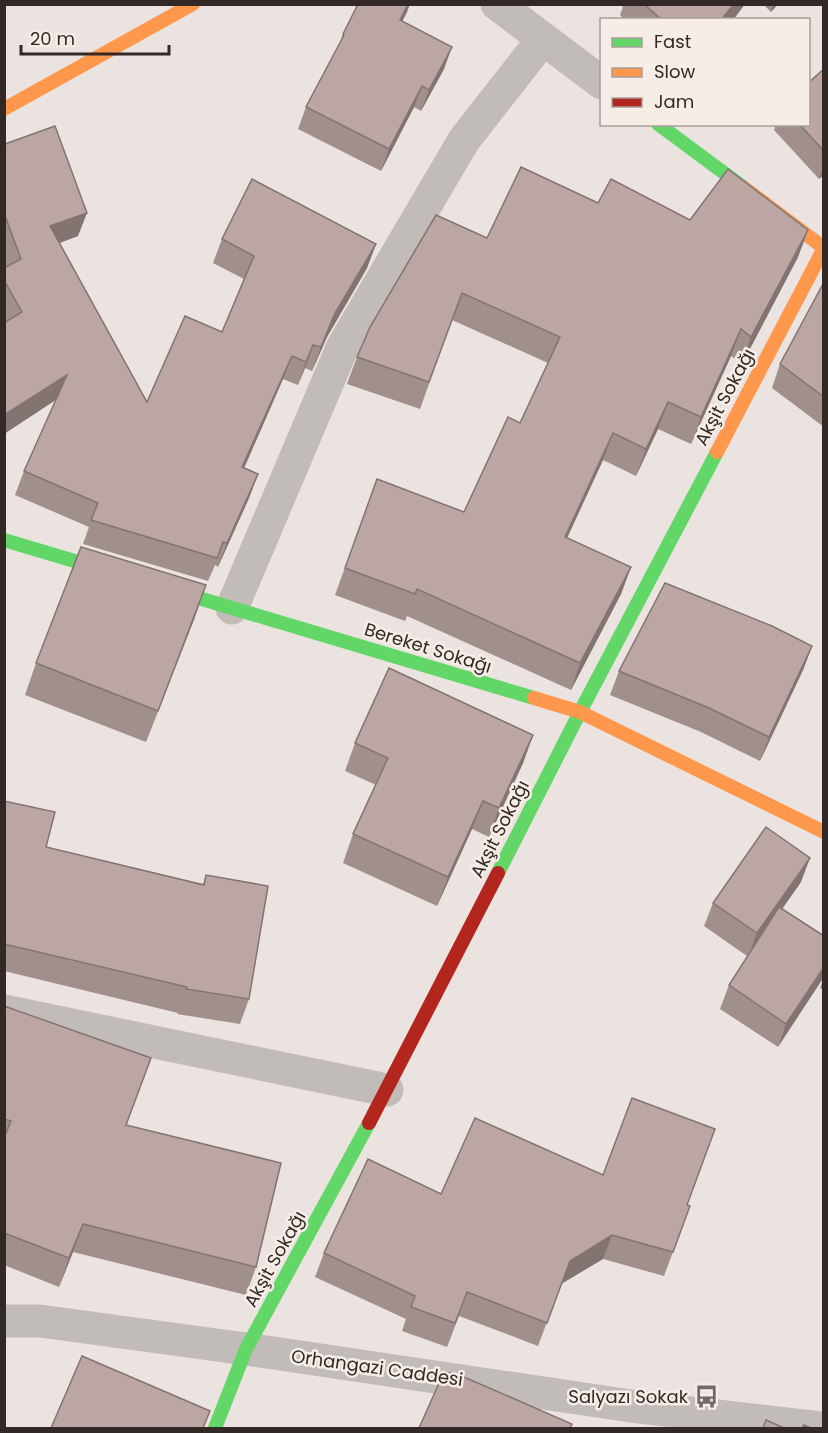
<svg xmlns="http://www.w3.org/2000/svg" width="828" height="1433" viewBox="0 0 828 1433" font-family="Poppins,sans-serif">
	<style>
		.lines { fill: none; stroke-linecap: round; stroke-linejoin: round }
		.street { stroke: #c2bcb9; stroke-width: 33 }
		.fast { stroke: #63d668; stroke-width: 14 }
		.slow { stroke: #ff974d; stroke-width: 14 }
		.jam { stroke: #b3261e; stroke-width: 14 }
		.wall { fill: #a18f8c }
		.shaded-wall { fill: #837472 }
		.building { fill: #bba6a3; stroke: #837472; stroke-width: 1.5 }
		.labels { text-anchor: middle; stroke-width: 5; stroke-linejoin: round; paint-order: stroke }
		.street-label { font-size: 18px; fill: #322927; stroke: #f6ede6 }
		.poi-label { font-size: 18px; fill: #322927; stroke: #f6ede6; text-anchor: end }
	</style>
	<rect width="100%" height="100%" fill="#eae3df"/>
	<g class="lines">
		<!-- street -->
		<g class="street">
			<polyline points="497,4 602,83"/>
			<polyline points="232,608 343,346 464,140 543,39"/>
			<polyline points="4,1011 387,1090"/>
			<polyline points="4,1321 40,1321 246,1349 631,1406 821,1428"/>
		</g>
		<!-- fast -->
		<g class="fast">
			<polyline points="658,124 743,187"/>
			<polyline points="4,540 534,698"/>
			<polyline points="498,873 580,712 717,452"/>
			<polyline points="215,1428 246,1349 369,1123"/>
		</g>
		<!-- slow -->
		<g class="slow">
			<polyline points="4,109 193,4"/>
			<polyline points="717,452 824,248 743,187"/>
			<polyline points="534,698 580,712 824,832"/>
		</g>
		<!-- jam -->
		<polyline class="jam" points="369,1123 498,873"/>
	</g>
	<!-- wall -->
	<g class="wall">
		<polygon points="619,4 745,4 733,20 625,20 620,15 623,7"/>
		<polygon points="763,4 778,4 771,12"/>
		<polygon points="407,12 402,21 444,69 421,111 414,107 381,171 298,129 306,107 340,43 343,34"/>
		<polygon points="824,69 824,175 819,179 774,130 776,124 808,124"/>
		<polygon points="4,142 78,236 60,243 147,402 222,332 244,279 213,263 222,239 376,244 367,268 327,337 312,371 305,368 298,385 283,379 244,468 258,474 249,498 218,567 215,565 208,581 83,544 89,527 15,495 24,471 56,400 4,434 4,323 6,322 4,320 4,268 7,267 4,261"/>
		<polygon points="598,203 690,220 808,230 798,257 742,364 731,356 691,444 658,429 636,476 603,460 567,538 631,567 621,594 571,690 407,616 405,621 335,595 377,479 464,512 520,423 548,363 452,320 420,409 347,384 357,357 487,238"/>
		<polygon points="824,282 824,427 772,388 780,364"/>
		<polygon points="195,617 146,742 25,695 36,663"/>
		<polygon points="812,646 803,670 760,761 701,732 610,695 619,671"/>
		<polygon points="533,735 523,763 489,837 472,829 437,906 343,863 353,834 376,785 345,771 355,743"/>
		<polygon points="4,801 46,847 203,884 206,875 249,999 240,1024 177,1014 178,1013 4,971"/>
		<polygon points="801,882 782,909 824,936 778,1047 720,1009 729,985 747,956 704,926 713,903"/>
		<polygon points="824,977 824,990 820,988"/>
		<polygon points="4,1006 127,1125 256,1267 246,1295 73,1252 59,1287 4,1265"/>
		<polygon points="441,1194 687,1205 690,1206 664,1276 603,1259 561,1284 538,1346 459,1316 447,1347 402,1331 406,1319 315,1277 324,1253"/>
	</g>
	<!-- shaded-wall -->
	<g class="shaded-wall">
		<polygon points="408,4 410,4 407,12 392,42 400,20"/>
		<polygon points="734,4 745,4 733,20 721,20"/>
		<polygon points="773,4 778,4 771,12"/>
		<polygon points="452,47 444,69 421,111 429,90"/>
		<polygon points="422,86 414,107 381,171 389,149"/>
		<polygon points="824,167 824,175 819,179"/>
		<polygon points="87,213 78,236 42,249 50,226"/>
		<polygon points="808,230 798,257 742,364 751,337"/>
		<polygon points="376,244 367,268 327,337 312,371 321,347 335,313"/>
		<polygon points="741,329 731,356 691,444 701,417"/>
		<polygon points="313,345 305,368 298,385 306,362"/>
		<polygon points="292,356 283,379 234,491 242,467"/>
		<polygon points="67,375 58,398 4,434 4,415"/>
		<polygon points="668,402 658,429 636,476 646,449"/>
		<polygon points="613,433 603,460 555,564 565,537"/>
		<polygon points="258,474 249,498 218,567 227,543"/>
		<polygon points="631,567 621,594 571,690 580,663"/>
		<polygon points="206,585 195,617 146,742 158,711"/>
		<polygon points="812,646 803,670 760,761 769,737"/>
		<polygon points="533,735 523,763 489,837 499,808"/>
		<polygon points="483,801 472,829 437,906 448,877"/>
		<polygon points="810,858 801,882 748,957 757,933"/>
		<polygon points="824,967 824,977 778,1047 786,1024"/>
		<polygon points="83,1224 73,1252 59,1287 69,1258"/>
		<polygon points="612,1235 603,1259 561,1284 538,1346 570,1261"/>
	</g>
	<!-- building -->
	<g class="building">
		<polygon points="358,4 408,4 400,20 452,47 429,90 422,86 389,149 306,107 344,35 343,34"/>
		<polygon points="644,4 734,4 721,20 662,20"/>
		<polygon points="824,69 824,151 799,124 808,124 808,83"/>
		<polygon points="55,126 87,213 50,226 147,402 185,316 222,332 254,256 222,239 252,179 376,244 335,313 321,347 313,345 306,362 292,356 242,467 258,474 227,543 223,542 217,558 91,520 98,503 24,471 67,375 4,415 4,323 22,312 4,280 4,268 21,259 4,213 4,142 5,144"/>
		<polygon points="521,167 598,203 611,179 690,220 728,169 808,230 751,337 741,329 701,417 668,402 646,449 613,433 565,537 631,567 580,663 417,589 415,594 345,568 377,479 464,512 508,417 520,423 560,337 462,293 429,382 357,357 370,327 436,215 487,238"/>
		<polygon points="824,282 824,397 780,364"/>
		<polygon points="81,547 206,585 158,711 36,663"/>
		<polygon points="665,583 772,626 812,646 769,737 709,708 619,671"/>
		<polygon points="389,668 533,735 499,808 483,801 448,877 353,834 388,758 355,743"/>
		<polygon points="4,801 55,812 46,847 204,885 206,875 268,886 249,999 186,989 187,987 4,944"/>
		<polygon points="766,827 810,858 757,933 713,903"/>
		<polygon points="779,907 824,936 824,967 786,1024 729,985"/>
		<polygon points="4,1006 151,1058 126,1125 281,1163 256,1267 83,1224 69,1258 4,1233 4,1138 11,1121 4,1119"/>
		<polygon points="632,1098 715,1129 687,1205 690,1206 673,1252 612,1235 570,1261 547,1323 467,1292 455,1323 411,1307 415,1296 324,1253 368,1159 441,1194 475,1118 603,1175"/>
		<polygon points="82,1356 210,1411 203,1428 51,1428"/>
		<polygon points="444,1372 457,1374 572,1424 570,1428 419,1428"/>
		<polygon points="766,1420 784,1428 763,1428"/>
		<polygon points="804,1425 811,1428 802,1428"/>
	</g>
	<!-- icons -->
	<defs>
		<symbol id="bus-bare" viewBox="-9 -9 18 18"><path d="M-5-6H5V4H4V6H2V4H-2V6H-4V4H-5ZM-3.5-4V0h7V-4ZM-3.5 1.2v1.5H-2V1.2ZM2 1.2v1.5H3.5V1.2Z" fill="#726a67" stroke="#f6ede6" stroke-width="2.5" paint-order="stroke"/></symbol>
	</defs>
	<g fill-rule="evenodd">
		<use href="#bus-bare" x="690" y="1380" width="33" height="33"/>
	</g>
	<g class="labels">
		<!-- street labels -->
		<g class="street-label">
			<text transform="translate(725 397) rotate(-62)" y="6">Akşit Sokağı</text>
			<text transform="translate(428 648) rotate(17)" y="6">Bereket Sokağı</text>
			<text transform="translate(500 829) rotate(-63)" y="6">Akşit Sokağı</text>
			<text transform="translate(275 1259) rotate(-61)" y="6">Akşit Sokağı</text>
			<text transform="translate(377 1368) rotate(8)" y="6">Orhangazi Caddesi</text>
		</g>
		<!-- poi labels -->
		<g class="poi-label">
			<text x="688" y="1403">Salyazı Sokak</text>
		</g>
	</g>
	<!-- border -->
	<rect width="828" height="1433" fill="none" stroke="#322927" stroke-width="12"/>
	<!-- legend -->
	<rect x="600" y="18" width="210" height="108" fill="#f6ede6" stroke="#a89f9a" stroke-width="1.5"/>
	<rect x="612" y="38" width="30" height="9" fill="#63d668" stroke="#a89f9a" stroke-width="1.5"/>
	<text x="654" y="48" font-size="18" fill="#322927">Fast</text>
	<rect x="612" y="68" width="30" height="9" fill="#ff974d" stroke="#a89f9a" stroke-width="1.5"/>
	<text x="654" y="78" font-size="18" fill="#322927">Slow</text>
	<rect x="612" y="98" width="30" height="9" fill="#b3261e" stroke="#a89f9a" stroke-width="1.5"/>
	<text x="654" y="108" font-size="18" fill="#322927">Jam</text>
	<!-- scale -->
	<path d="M21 45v9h148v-9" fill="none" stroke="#322927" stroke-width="3"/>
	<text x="30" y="45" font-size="18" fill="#322927" stroke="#f6ede6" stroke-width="4.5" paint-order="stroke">20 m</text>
</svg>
